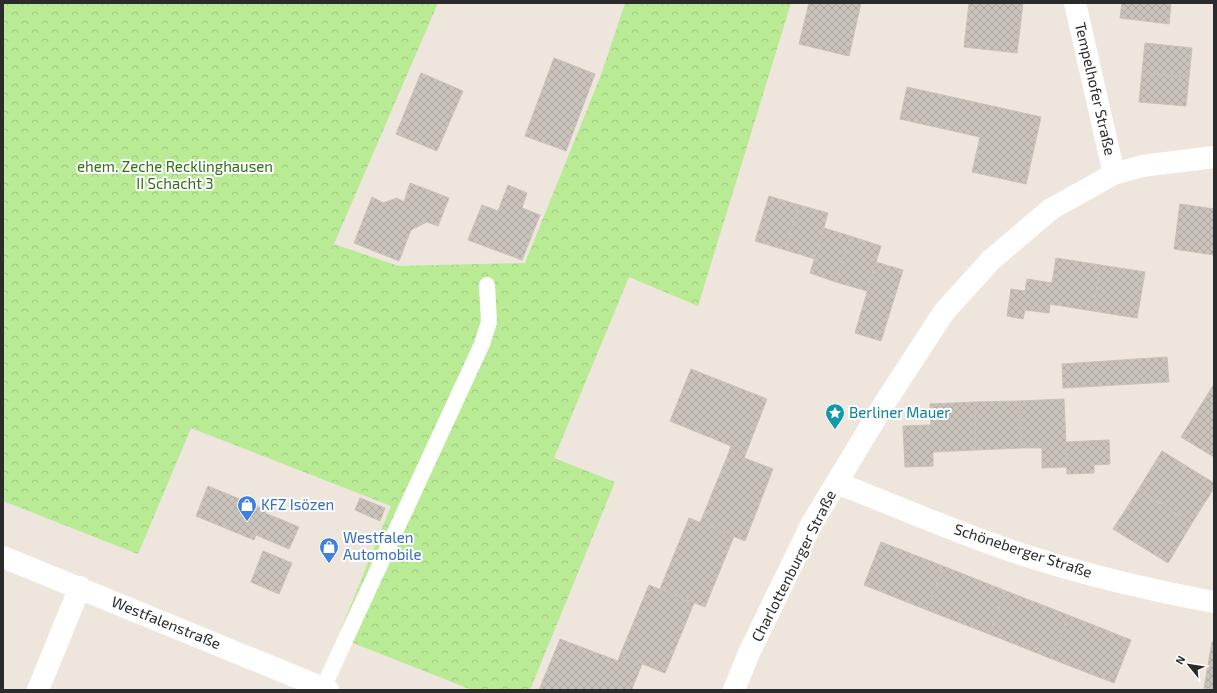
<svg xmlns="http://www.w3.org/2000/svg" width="1217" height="693" viewBox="0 0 1217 693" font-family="'Exo 2',sans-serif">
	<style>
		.forest { fill: url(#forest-crowns) }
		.building { fill: url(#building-cross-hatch); stroke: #cac1b5 }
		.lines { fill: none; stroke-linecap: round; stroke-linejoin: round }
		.lane { stroke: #fff; stroke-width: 16 }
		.street { stroke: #fff; stroke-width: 22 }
		.secondary { stroke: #fff; stroke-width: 22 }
		.labels { text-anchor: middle; stroke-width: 4; stroke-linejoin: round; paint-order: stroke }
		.street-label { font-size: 15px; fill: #2b2b2b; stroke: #fff }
		.park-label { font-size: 15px; fill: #2f7013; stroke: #fff }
		.culture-label { font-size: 15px; fill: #0d838f; stroke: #fff; text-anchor: start }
		.shop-label { font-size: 15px; fill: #366cbe; stroke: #fff; text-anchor: start }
	</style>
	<defs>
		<pattern id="forest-crowns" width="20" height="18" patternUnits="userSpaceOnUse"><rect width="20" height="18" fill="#b9ea94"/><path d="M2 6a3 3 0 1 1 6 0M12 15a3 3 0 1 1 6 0" fill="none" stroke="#9fc980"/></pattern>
		<pattern id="building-cross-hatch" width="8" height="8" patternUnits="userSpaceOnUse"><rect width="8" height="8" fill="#c9c3bb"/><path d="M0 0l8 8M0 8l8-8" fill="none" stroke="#ada8a1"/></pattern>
	</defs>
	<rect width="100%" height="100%" fill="#eee5dc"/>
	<!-- forest -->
	<polygon class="forest" points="3,3 438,3 334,244 398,266 525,263 601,75 625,3 791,3 698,306 629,277 554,458 615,482 530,690 472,690 338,637 391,506 191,428 138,554 3,501"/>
	<!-- building -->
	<g class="building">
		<polygon points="809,3 861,3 849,56 799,44"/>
		<polygon points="969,3 1023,3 1017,53 964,47"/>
		<polygon points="1122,3 1171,3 1169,24 1120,18"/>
		<polygon points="1145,43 1192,48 1189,77 1142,73"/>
		<polygon points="554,58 595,74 566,151 525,136"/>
		<polygon points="421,73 463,91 437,151 396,134"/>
		<polygon points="1142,73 1189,77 1186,106 1139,102"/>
		<polygon points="907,87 1041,117 1026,184 972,172 980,137 900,119"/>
		<polygon points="410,183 449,198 438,226 427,222 411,230 399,261 354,243 372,197 383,203 397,198 404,202"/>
		<polygon points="508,185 527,193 522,208 540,215 522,260 468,240 482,205 498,211"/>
		<polygon points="769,196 799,205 785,250 755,241"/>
		<polygon points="1180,204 1214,209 1214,255 1174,249"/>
		<polygon points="799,205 828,213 815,259 785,250"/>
		<polygon points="824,228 850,236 836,282 810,273"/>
		<polygon points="850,236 881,246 867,291 836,282"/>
		<polygon points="1056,258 1100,265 1093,311 1050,304 1049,313 1025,310 1023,319 1007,316 1011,289 1025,291 1027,279 1052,283"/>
		<polygon points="876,262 903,270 881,341 855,333"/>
		<polygon points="1100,265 1145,272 1137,318 1093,311"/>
		<polygon points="1167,357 1169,382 1063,388 1062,364"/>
		<polygon points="691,369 767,399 744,458 729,452 731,446 670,421"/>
		<polygon points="1214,384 1214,406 1204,400"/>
		<polygon points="1064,399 1067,467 1042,468 1042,448 1021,448 1020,401"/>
		<polygon points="1204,400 1214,406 1214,457 1181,437"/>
		<polygon points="1020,401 1021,448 975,450 975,402"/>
		<polygon points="975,402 975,450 933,452 933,466 905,467 903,426 931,425 930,404"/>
		<polygon points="1109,440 1110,464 1094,465 1094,473 1067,474 1066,442"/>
		<polygon points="1162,451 1214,483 1214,488 1192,523 1138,490"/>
		<polygon points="729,452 773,469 745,541 700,523"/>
		<polygon points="208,486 266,510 265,513 299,527 289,549 256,535 254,540 196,516"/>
		<polygon points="1138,490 1192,523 1168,563 1113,529"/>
		<polygon points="360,498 385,508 380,521 355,510"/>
		<polygon points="689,518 734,536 705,607 660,589"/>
		<polygon points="881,542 943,566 927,610 864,585"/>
		<polygon points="263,551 292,563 279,594 251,582"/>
		<polygon points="943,566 1006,591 989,634 927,610"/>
		<polygon points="649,585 694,603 665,673 620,655"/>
		<polygon points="1006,591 1068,615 1052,659 989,634"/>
		<polygon points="1068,615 1131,640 1114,683 1052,659"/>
		<polygon points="560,639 618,661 620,655 642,664 632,689 635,690 539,690"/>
		<polygon points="1212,642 1214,642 1214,689 1204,688"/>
	</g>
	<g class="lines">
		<!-- lane -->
		<polyline class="lane" points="323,688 482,344 489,322 487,285"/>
		<!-- street -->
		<g class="street">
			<polyline points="1075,3 1114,174"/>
			<path d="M837,483C893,505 949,529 1006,549C1073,572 1144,589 1214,602"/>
			<polyline points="38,690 80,587"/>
			<polyline points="734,690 749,653 811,525 886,401 944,312 991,260 1051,209 1114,174 1142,166 1214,157"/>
		</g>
		<!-- secondary -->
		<polyline class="secondary" points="3,557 328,690"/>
	</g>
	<!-- icons -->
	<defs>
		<symbol id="sight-pin" viewBox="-11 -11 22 30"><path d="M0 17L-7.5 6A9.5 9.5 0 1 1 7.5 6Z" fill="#0f9aa8" stroke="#fff"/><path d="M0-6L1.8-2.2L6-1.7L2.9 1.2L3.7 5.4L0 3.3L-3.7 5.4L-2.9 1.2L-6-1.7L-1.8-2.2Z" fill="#fff"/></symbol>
		<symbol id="shop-pin" viewBox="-11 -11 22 30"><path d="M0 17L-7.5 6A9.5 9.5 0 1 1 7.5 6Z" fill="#3f7fe0" stroke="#fff"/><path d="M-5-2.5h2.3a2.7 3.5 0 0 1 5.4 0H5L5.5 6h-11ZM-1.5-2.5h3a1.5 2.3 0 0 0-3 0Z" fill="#fff"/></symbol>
	</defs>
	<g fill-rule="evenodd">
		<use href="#sight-pin" x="824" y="402" width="22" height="30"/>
		<use href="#shop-pin" x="236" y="494" width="22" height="30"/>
		<use href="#shop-pin" x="318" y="536" width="22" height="30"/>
	</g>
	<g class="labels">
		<!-- street labels -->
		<g class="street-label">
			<text transform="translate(1095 89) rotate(77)" y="5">Tempelhofer Straße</text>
			<text transform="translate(1023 551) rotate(18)" y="5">Schöneberger Straße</text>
			<text transform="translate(794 566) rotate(-63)" y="5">Charlottenburger Straße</text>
			<text transform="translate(166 623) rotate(22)" y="5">Westfalenstraße</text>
		</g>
		<!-- park labels -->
		<g class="park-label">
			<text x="175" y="172">ehem. Zeche Recklinghausen<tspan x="175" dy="17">II Schacht 3</tspan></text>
		</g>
		<!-- culture labels -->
		<g class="culture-label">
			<text x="849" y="418">Berliner Mauer</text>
		</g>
		<!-- shop labels -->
		<g class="shop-label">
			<text x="261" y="510">KFZ Isözen</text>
			<text x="343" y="543">Westfalen<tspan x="343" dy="17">Automobile</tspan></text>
		</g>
	</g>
	<!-- border -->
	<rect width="1217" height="693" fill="none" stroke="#2b2b2b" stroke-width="8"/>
	<!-- north arrow -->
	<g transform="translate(1189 665) rotate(300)" stroke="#ffffff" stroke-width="3" paint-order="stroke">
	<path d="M0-3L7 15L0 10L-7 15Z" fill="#2b2b2b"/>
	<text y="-6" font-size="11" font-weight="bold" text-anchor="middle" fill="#2b2b2b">N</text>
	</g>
</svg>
